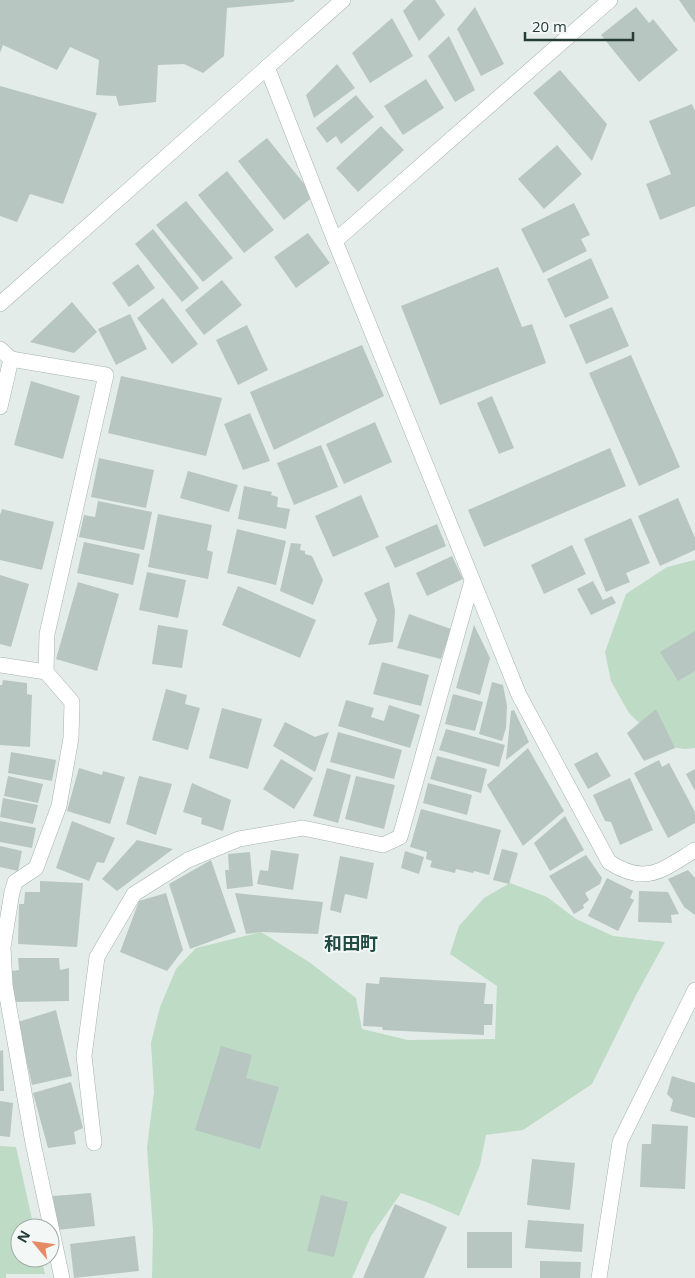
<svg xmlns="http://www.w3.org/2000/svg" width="695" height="1278" viewBox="0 0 695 1278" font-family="'Open Sans','Noto Sans JP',sans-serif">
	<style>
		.green { fill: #bedbc6 }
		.building { fill: #b8c6c1 }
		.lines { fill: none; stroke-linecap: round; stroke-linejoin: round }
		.minor-casing { stroke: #a6b3af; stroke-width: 16 }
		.minor { stroke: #fff; stroke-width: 15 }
		.labels { text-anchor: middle; stroke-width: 4; stroke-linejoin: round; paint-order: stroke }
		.quarter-label { font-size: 18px; font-weight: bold; fill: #224c42; stroke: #f3f8f6 }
	</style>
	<rect width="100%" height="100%" fill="#e3ece8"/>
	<!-- green -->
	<g class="green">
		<polygon points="695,560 695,748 685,749 662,746 629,713 611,681 605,652 626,594 667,567"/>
		<polygon points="510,883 547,897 576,919 613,936 665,942 636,995 592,1084 523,1130 486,1135 480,1165 459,1216 429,1203 401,1193 371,1236 352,1278 152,1278 153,1230 147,1148 154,1092 151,1043 160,1007 176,969 196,948 261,932 309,962 356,998 362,1029 408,1040 495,1039 497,986 450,954 459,926 484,898"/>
		<polygon points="0,1146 16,1147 34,1228 20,1228 20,1258 41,1258 45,1274 6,1274 6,1278 0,1278"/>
	</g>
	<!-- building -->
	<g class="building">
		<polygon points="0,0 295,0 293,2 227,8 224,56 203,73 184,64 158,65 156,102 119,106 116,96 96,95 99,60 70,47 57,70 3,45 0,53"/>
		<polygon points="414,0 435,0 445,15 419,41 403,11"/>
		<polygon points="679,0 695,0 695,23"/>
		<polygon points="475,7 504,64 481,76 457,29"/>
		<polygon points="636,7 649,23 653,19 678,50 639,82 601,35"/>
		<polygon points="392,18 413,56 370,83 352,53"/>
		<polygon points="449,36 475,90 455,102 428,56"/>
		<polygon points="337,64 355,88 314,118 306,95"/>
		<polygon points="560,70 607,124 592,161 533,93"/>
		<polygon points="426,79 444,108 403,135 384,106"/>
		<polygon points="0,86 97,113 63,204 30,194 17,222 0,216"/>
		<polygon points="356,95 374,117 341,144 336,136 327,143 316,128"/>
		<polygon points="692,104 695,111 695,206 660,220 646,184 671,174 649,121"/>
		<polygon points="381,126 404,150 358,192 336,168"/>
		<polygon points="267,138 314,196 284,220 238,161"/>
		<polygon points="557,145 582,174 544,209 518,179"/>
		<polygon points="227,171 274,230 244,253 198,195"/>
		<polygon points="186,201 233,258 203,282 156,225"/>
		<polygon points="574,203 590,235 581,239 587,251 543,273 521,229"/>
		<polygon points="153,229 199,288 182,302 135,244"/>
		<polygon points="308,233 330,263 296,288 274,257"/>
		<polygon points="591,258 609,298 565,318 547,279"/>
		<polygon points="138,264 155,288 129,307 112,283"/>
		<polygon points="498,267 522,327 532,324 546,363 440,405 401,306"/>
		<polygon points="222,280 242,305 204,335 185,310"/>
		<polygon points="163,298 198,344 172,364 137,318"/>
		<polygon points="72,302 97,332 74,353 30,342"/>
		<polygon points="612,307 629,346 586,364 569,325"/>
		<polygon points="130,314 147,349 116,365 98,329"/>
		<polygon points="247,325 268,370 238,385 216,340"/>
		<polygon points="362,345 384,396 274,450 250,392"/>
		<polygon points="631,355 680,467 639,486 589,373"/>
		<polygon points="121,376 222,398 206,456 108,433"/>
		<polygon points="31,381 80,396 63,459 14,445"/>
		<polygon points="492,396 514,448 499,454 477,403"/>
		<polygon points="250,413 270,461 243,470 224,424"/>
		<polygon points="375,422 392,462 344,484 326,444"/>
		<polygon points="321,445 338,487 294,505 277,463"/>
		<polygon points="610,448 626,486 484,547 468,510"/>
		<polygon points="99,458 154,470 146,508 91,497"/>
		<polygon points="188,471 238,485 229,512 180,498"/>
		<polygon points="244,486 272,492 271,495 278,497 277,507 290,509 286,529 238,519"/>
		<polygon points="361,495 379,537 333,557 315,516"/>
		<polygon points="678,498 695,538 695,550 660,566 638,516"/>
		<polygon points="98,501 152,512 144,550 79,537 84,515 95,517"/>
		<polygon points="2,509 54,522 42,570 0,560 0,515"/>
		<polygon points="158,514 212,525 207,550 213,552 208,579 148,567"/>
		<polygon points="631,518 650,563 626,573 630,582 606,592 584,539"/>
		<polygon points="437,524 446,546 395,568 385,547"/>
		<polygon points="237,529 286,541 276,585 227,573"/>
		<polygon points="84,542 140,554 133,585 77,573"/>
		<polygon points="291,543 301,544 300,550 305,551 305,554 312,556 323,580 313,605 280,591"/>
		<polygon points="572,545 586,574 544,594 531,565"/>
		<polygon points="452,556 463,579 427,596 416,573"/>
		<polygon points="147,572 186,580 178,618 139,610"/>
		<polygon points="0,575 29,584 11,647 0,644"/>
		<polygon points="593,581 603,600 612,596 616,603 591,615 577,589"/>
		<polygon points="78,582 119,594 97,671 56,659"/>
		<polygon points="389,582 395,610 393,642 368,645 377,620 364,593"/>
		<polygon points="238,586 316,620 300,658 222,625"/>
		<polygon points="409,614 451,629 441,659 397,648"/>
		<polygon points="158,625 188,630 182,668 152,664"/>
		<polygon points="474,625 490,658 480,695 456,688"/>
		<polygon points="695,631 695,671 678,681 660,652"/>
		<polygon points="382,662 429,675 421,706 373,694"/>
		<polygon points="3,680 27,683 27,694 32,695 30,747 0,745 0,685 2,685"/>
		<polygon points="492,682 503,685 507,706 506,728 502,741 479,734"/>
		<polygon points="166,689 187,695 185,704 200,708 188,750 152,740"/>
		<polygon points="453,694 483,702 475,731 445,724"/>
		<polygon points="346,700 374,708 371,717 384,721 389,705 420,715 410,748 338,726"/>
		<polygon points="222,708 262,719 248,769 209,758"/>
		<polygon points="656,709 675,748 644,761 627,733"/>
		<polygon points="514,710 529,742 506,760 511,711"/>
		<polygon points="285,722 315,737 329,732 315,772 273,746"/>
		<polygon points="446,729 505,745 499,767 439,750"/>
		<polygon points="338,732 402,750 394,779 330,762"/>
		<polygon points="528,748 564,811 523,846 487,785"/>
		<polygon points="11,752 56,760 52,781 8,773"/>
		<polygon points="597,752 611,776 588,789 574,764"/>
		<polygon points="437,756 487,769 481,793 430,779"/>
		<polygon points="281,759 313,778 294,809 263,789"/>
		<polygon points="659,760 662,767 669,763 695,812 695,823 668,838 634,773"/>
		<polygon points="79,768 102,775 103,771 125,777 110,824 67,811"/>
		<polygon points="327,768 351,775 338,823 313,816"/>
		<polygon points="695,769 695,791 686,774"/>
		<polygon points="8,776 43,784 38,803 4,796"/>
		<polygon points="139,776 172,784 156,835 126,824"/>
		<polygon points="356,776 395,785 384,829 345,819"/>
		<polygon points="630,778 653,830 620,845 611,822 605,821 593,795"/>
		<polygon points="192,783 231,800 223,831 201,824 202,818 183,812"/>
		<polygon points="428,783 472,795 467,815 423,803"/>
		<polygon points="3,798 38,805 33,824 0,817"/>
		<polygon points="421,809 501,830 489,875 474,871 473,873 456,869 455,873 430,867 432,861 426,859 427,852 410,847"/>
		<polygon points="565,816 584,850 550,871 534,843"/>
		<polygon points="0,821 36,828 32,848 0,842"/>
		<polygon points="72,821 115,838 104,863 97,862 89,881 56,868"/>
		<polygon points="137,840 173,849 117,891 102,879"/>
		<polygon points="0,846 22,851 18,871 0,867"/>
		<polygon points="502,849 518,853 509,884 493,880"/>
		<polygon points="271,850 299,854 293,890 257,884 260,870 268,871"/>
		<polygon points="405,851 424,857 419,874 401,868"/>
		<polygon points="250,852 253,886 227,889 225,870 229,870 228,854"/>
		<polygon points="586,855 602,878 600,884 585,893 589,900 583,905 584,908 574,914 549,876"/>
		<polygon points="340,856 374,863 367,899 345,894 341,913 330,910"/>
		<polygon points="211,860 236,932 190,949 169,884"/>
		<polygon points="688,870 695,878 695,915 684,907 668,879"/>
		<polygon points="607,878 633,891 630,898 634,900 618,931 588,916"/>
		<polygon points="40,881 83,883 77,947 18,944 19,904 24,904 25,892 40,892"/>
		<polygon points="639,891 668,892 679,914 671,915 672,923 638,922"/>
		<polygon points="166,893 183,950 167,971 120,952 139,901"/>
		<polygon points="235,893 323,902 318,934 261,932 246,934"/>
		<polygon points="18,958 59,958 60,970 69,968 69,1001 14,1002 12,971 19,970"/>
		<polygon points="380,977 486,983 484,1004 493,1004 492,1025 484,1025 484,1035 383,1030 382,1027 363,1026 366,983 379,984"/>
		<polygon points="56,1010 72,1076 32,1085 18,1022"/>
		<polygon points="221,1046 252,1055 246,1078 279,1087 260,1149 195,1130"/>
		<polygon points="3,1050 4,1091 0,1091 0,1051"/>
		<polygon points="672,1076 695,1083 695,1118 670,1111 673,1100 667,1094"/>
		<polygon points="71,1082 83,1128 74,1132 76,1144 48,1148 33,1093"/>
		<polygon points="0,1101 13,1103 10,1137 0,1136"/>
		<polygon points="652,1124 688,1126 685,1189 640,1187 642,1144 651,1144"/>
		<polygon points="532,1159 575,1163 570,1210 527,1205"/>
		<polygon points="91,1193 95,1226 57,1230 53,1196"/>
		<polygon points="321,1195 348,1202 334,1257 307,1251"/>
		<polygon points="395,1204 447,1227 424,1278 363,1278"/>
		<polygon points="528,1220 584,1224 582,1252 525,1248"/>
		<rect x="467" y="1232" width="45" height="36"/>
		<polygon points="135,1236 139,1271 74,1278 70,1244"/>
		<polygon points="540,1261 581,1262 580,1278 540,1278"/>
	</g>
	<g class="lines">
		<defs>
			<g id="minor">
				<path d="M267,67L335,241L519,695L609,862C646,886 662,870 695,850"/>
				<polyline points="335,241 610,0"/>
				<polyline points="0,304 343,0"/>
				<polyline points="0,349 11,359 106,375 47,634 46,672 72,702 71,738 59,806 36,868 15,882 12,892 3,947 5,985 33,1143 62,1278"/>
				<polyline points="0,407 11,359"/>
				<polyline points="0,665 46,672"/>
				<polyline points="94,1143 84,1056 97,957 134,894 188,860 239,839 303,828 383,845 400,837 472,581"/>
				<polyline points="599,1278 620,1142 695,990"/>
			</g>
		</defs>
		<!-- minor casing -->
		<use href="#minor" class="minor-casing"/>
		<!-- minor -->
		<use href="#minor" class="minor"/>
	</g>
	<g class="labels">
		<!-- quarter labels -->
		<g class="quarter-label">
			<text x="351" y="950">和田町</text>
		</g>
	</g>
	<!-- north arrow -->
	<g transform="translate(35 1243) rotate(299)"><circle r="24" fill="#f3f8f6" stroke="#a0aca9"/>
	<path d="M0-4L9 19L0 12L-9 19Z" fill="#e68966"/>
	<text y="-8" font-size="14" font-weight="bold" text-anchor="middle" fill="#243b36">N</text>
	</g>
	<!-- scale -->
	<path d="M525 32v8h108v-8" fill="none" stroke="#243b36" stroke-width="2.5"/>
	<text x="532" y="32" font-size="15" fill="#243b36" stroke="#f3f8f6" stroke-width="4" paint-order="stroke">20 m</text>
</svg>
